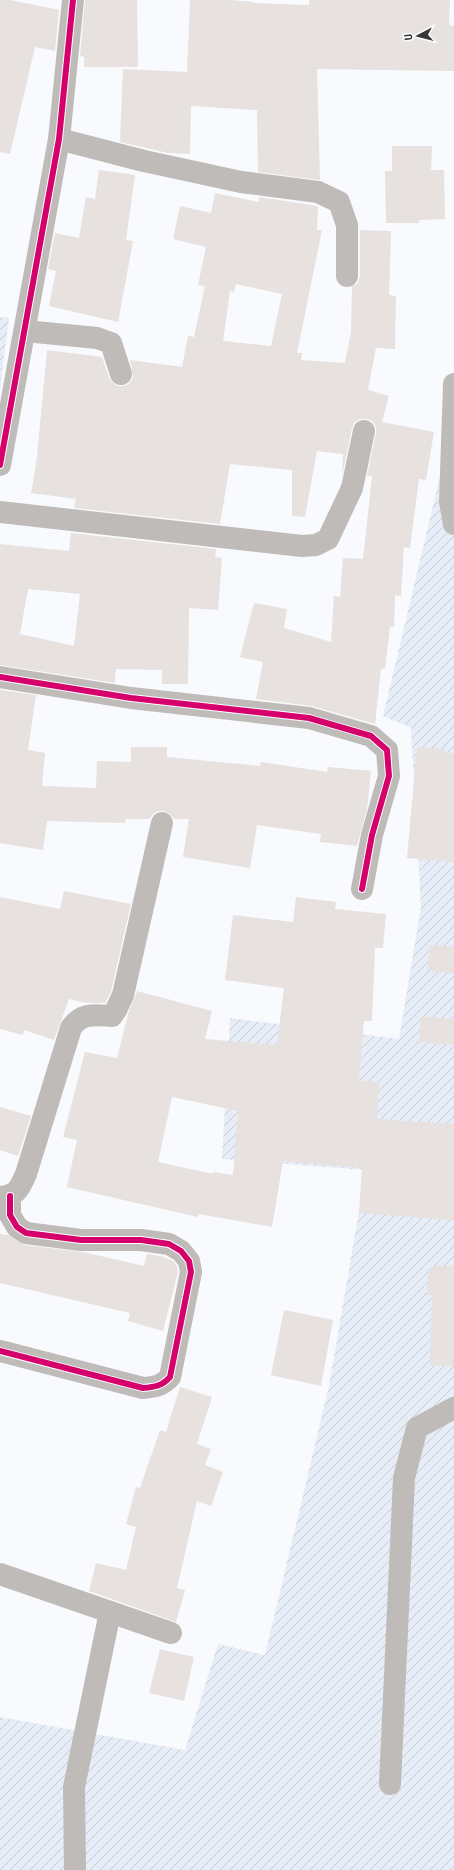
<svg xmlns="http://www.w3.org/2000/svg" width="454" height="1870" viewBox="0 0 454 1870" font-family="'Roboto Condensed',sans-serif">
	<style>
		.industrial { fill: url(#industrial-furrows) }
		.building { fill: #e7e1df; fill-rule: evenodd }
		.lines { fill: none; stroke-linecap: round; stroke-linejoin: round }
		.minor { stroke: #bfbbb9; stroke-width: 22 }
		.cycleway-casing { stroke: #fff; stroke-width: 8 }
		.cycleway { stroke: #d6006c; stroke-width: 6 }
	</style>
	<defs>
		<pattern id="industrial-furrows" width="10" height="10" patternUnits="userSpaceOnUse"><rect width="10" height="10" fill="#e7edf6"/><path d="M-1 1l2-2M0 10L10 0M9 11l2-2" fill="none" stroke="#c7ccd4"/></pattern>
	</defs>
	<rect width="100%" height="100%" fill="#f8fafd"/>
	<!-- industrial -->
	<g class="industrial">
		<polygon points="0,317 9,318 0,388"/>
		<polygon points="454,418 454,1870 0,1870 0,1717 185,1750 218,1644 265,1655 329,1386 366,1170 222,1159 230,1018 399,1039 421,907 411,728 383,716"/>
	</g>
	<!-- building -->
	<g class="building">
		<polygon points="0,0 10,0 59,10 55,51 35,47 10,154 0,152"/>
		<polygon points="85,0 137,0 138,67 84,67 84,57 80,56"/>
		<polygon points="190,0 232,0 253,2 253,3 309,5 309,0 450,0 449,25 454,26 454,71 317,69 320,180 258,172 257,110 191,106 190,154 168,153 120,142 123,69 187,72"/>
		<polygon points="392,146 432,146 431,170 444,170 445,219 419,220 419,223 386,223 385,171 392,171"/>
		<polygon points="99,170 135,175 126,240 133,241 118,322 49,306 56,271 48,269 55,233 79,238 86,197 95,199"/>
		<path d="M215,193L259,202V197L318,206L317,230H322L297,353H302L301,360L345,363L351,332L352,287L358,283L360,276V230L391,231L389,295L396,296L395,349L376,348L368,390L389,396L382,422L434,432L426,480L419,479L410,548L404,547L401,596L395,595L394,627H390L385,669H381L375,724L312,706L256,699L263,662L240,657L254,603L287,609L284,628L331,642L334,596L340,597L343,558L363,559L372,476H367L376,433V427L372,421L366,419H360L354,423L352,428L342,476L343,454L317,451L305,517L292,516V470L230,464L220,524L74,508L76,499L31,493L37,457L47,350L102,357L109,378L113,383L119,386H124L130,383L133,377L130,360L182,367L188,336L194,337L205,286L198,285L206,247L173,239L180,206L211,213ZM236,284L282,294L271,346L223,341L230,291L234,292Z"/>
		<path d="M71,533L216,549L215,557L222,558L218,610L189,608L188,684H162V670L116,669L115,683L0,665V544L69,551ZM28,589L80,594L74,646L20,634Z"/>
		<polygon points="0,690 36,695 28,750 45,753 42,786 96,788 97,761 131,762 131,747 167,747 167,757 260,766 261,762 327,772 328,767 371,771 367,809 357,846 320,842 321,834 257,825 250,868 183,857 189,819 174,819 170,814 164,811 158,811 153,814 150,819 125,819 125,823 47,821 43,850 0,843"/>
		<polygon points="417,747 445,749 444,752 454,753 454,862 407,858"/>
		<polygon points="64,891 131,904 111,991 105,1003 87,1003 69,999 54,1040 24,1030 23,1035 0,1029 0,897 60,909"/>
		<path d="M296,897L336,902L335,909L386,914L383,948H375L372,1021H364L359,1081L379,1082L377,1119L454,1124V1220L359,1213L362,1168L283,1161L272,1227L199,1214L198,1217L67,1187L77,1140L63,1137L85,1052L117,1058L128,1014L137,991L212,1011L205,1039L277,1045L284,988L225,980L233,915L293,922ZM172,1097L238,1111L233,1175L213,1172V1174L158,1162Z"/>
		<polygon points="430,945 454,947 454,973 428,971"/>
		<polygon points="421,1016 454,1019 454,1045 419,1042"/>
		<polygon points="0,1107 31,1116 18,1156 0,1150"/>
		<polygon points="0,1234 8,1235 24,1245 83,1252 144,1266 147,1254 161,1256 173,1261 177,1266 178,1272 163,1331 128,1321 130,1313 0,1283"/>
		<polygon points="433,1266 454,1266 454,1366 430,1365 432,1295 427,1295 428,1269 433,1269"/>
		<polygon points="284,1310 333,1320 321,1386 271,1375"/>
		<polygon points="180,1387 212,1397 197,1444 211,1449 205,1465 223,1472 211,1506 197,1501 177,1588 185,1590 176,1622 89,1591 96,1563 126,1570 136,1527 126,1524 136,1487 140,1488 160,1430 166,1432"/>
		<polygon points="160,1649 194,1657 184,1701 149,1693"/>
	</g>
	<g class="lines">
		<!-- minor -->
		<g class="minor">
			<polyline points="59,139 144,161 241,182 318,192 339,202 347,225 347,276"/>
			<polyline points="25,331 97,338 111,343 121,374"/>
			<polyline points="454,384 450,502 454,524"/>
			<polyline points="0,465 59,139 73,0"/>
			<polyline points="0,512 302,546 316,545 328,539 352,488 364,431"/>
			<polyline points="0,677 131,698 309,718 371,736 387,750 389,776 372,835 362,889"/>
			<path d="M0,1197C18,1195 19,1189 26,1174L71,1028C82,1012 94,1015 112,1016L116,1010L123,995L162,823"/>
			<path d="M0,1351L143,1388C155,1387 162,1386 170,1377L191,1272L189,1261L181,1251L169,1244L141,1240H81L26,1233L17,1227L10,1215V1196"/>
			<polyline points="0,1574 171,1633"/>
			<polyline points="390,1784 404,1478 417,1428 454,1408"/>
			<polyline points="75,1870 74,1787 110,1612"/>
		</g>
		<defs>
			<g id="cycleway">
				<polyline points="0,465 59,139 73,0"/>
				<polyline points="0,677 131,698 309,718 371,736 387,750 389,776 372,835 362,889"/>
				<path d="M0,1351L143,1388C155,1387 162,1386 170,1377L191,1272L189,1261L181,1251L169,1244L141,1240H81L26,1233L17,1227L10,1215V1196"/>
			</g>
		</defs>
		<!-- cycleway casing -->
		<use href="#cycleway" class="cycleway-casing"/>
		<!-- cycleway -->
		<use href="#cycleway" class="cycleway"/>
	</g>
	<!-- north arrow -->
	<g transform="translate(418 36) rotate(263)" stroke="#ffffff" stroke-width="3" paint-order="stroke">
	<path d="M0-3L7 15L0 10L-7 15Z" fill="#35383a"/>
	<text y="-6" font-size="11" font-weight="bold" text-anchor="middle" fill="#35383a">U</text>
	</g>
</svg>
